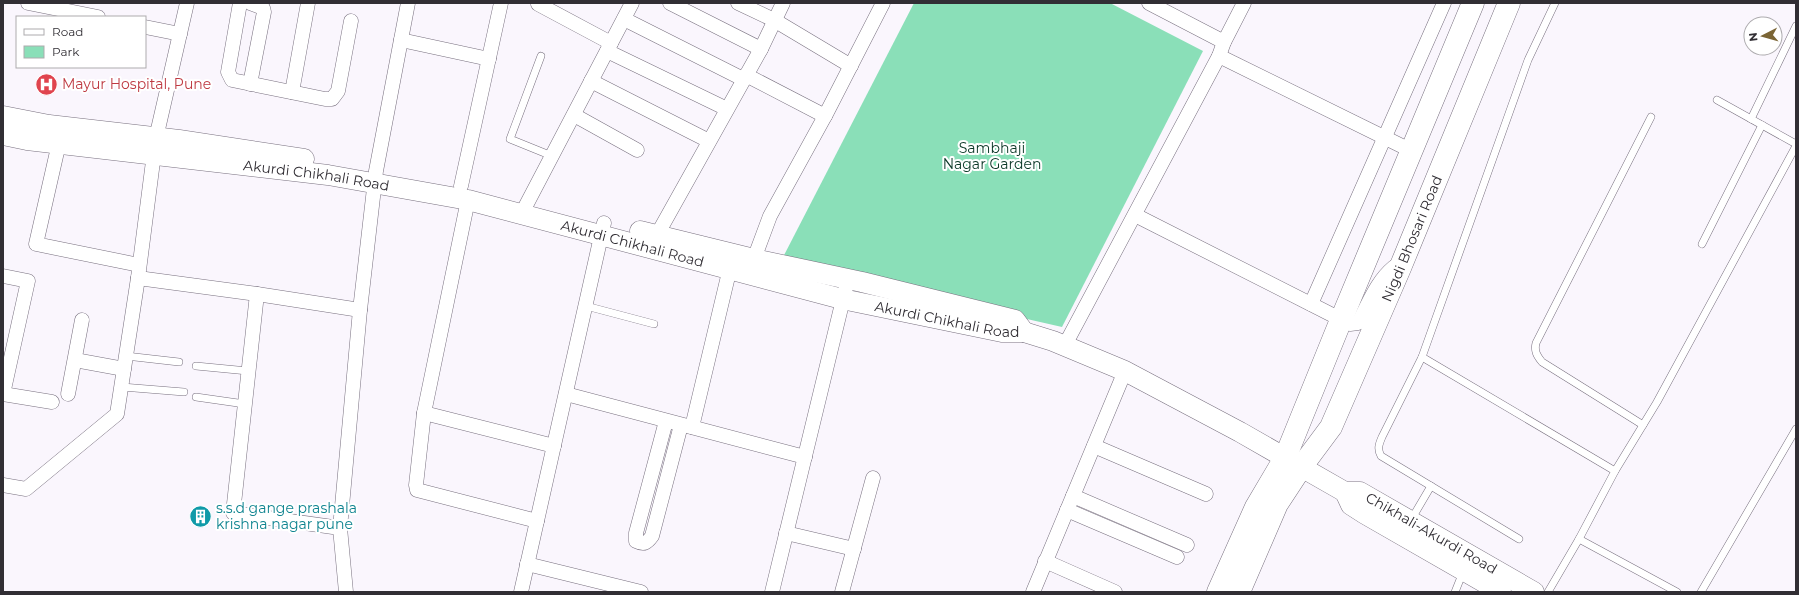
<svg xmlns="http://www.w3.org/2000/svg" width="1799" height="595" viewBox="0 0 1799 595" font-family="Montserrat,sans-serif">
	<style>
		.green { fill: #8adfb8 }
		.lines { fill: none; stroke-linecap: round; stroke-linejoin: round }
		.lane-casing { stroke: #78707f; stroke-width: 8 }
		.street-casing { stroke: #78707f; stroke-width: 15 }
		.secondary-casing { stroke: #78707f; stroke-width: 21 }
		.primary-casing { stroke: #78707f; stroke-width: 23 }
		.lane { stroke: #fff; stroke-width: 7 }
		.street { stroke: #fff; stroke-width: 14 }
		.secondary { stroke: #fff; stroke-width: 20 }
		.primary { stroke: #fff; stroke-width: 22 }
		.labels { text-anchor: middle; stroke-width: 4; stroke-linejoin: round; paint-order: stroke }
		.health-label { font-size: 14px; fill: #be3a42; stroke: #fff; text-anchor: start }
		.park-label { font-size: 14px; fill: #0a3726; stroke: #fff }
		.street-label { font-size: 14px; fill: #312e34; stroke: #fff }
		.culture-label { font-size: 14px; fill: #0d838f; stroke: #fff; text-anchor: start }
	</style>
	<rect width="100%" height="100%" fill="#faf6fd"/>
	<!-- green -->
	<polygon class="green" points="914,3 1110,3 1203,51 1062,327 780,263"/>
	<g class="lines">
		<defs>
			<g id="lane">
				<polyline points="1555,3 1528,60 1422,357 1615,471 1579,539 1677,592"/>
				<polyline points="541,56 510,139 552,156"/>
				<polyline points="1717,100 1796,144"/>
				<polyline points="1751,119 1796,26"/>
				<polyline points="1702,244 1762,125"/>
				<polyline points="586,306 654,324"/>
				<polyline points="126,356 179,362"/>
				<path d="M1422,357L1382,437C1379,444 1377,449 1381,456L1519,539"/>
				<polyline points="196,366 248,371"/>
				<polyline points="122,387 184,392"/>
				<polyline points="196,397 245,404"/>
				<path d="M1643,425L1542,362C1537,356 1534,351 1536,343L1651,117"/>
				<polyline points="1615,471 1657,402 1796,146"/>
				<polyline points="1411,520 1431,486"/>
				<polyline points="1455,592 1463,572"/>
				<polyline points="1548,592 1579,539"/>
				<polyline points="1701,592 1796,429"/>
			</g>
			<g id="street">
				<polyline points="28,3 98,17"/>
				<polyline points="240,3 228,72 232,80 325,99 332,99 338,91 351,21"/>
				<polyline points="250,3 263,8 264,12 250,84"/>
				<polyline points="670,3 761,49"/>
				<polyline points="738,3 774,20 851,66"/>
				<polyline points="1149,3 1224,42"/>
				<polyline points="538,4 611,43"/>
				<polyline points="624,19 743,79"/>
				<polyline points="145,27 180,34"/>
				<polyline points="401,40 489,59"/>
				<polyline points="607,51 727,109"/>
				<polyline points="1219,56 1412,151"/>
				<polyline points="746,75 825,116"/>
				<polyline points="591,81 709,141"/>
				<polyline points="292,92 308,3"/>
				<polyline points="574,115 637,150"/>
				<polyline points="59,143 36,244 139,265"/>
				<polyline points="461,186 501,3"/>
				<polyline points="468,200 424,413 416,485 417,490 537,521"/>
				<polyline points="522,213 632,3"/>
				<path d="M1135,215L1350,324L1358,323C1369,303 1376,282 1394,267L1399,268"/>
				<polyline points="657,235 761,49 783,3"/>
				<polyline points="754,268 754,259 770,216 825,116 883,3"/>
				<polyline points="3,276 28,281 3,394"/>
				<polyline points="138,278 257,294 360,310"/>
				<polyline points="257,294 233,513 340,528"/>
				<polyline points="1311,304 1444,3"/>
				<polyline points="1065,345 1219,56 1224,42 1244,3"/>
				<polyline points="75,360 124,369"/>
				<polyline points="3,394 52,402"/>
				<polyline points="68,394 82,320"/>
				<polyline points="566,394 805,457"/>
				<polyline points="424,413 554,446"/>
				<path d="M666,421L636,533V541C644,545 647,543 652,536L681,425"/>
				<polyline points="692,427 730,268"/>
				<polyline points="1094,446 1206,494"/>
				<polyline points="3,485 26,489 117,414 138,278 156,138 187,3"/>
				<polyline points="1073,496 1187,545"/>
				<polyline points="1067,510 1177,557"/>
				<polyline points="786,533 854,549"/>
				<polyline points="1045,561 1115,592"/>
				<polyline points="527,564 641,592"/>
				<polyline points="346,592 340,528 360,310 376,171 408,3"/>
				<polyline points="521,592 604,223"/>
				<polyline points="772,592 848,279"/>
				<polyline points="842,592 873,478"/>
				<polyline points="1033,592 1125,371"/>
			</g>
			<g id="secondary">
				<polyline points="3,116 49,125 179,140 304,159"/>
				<path id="s1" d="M3,135L27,140L328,175L468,200L842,299L1002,332H1024L1053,341L1125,371L1240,432L1345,492H1360L1534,592"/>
				<polyline points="640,231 754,259 862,282 1015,320 1024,332"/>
				<polyline points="1345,492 1351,505 1365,514 1501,592"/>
			</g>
			<g id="primary">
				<polyline points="1218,592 1256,507 1285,458 1341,320 1473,3"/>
				<path id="s2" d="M1239,592L1277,504L1302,466L1331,427L1400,268L1509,3"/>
			</g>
		</defs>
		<!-- lane casing -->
		<use href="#lane" class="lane-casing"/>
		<!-- street casing -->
		<use href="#street" class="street-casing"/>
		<!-- secondary casing -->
		<use href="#secondary" class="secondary-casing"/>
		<!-- primary casing -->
		<use href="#primary" class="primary-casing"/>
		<!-- lane -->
		<use href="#lane" class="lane"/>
		<!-- street -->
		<use href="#street" class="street"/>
		<!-- secondary -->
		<use href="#secondary" class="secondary"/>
		<!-- primary -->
		<use href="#primary" class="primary"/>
	</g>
	<!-- icons -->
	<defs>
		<symbol id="hospital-disc" viewBox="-11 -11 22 22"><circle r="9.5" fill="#e0444e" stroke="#fff"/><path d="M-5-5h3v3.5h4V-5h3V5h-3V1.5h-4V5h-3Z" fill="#fff"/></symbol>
		<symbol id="building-disc" viewBox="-11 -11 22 22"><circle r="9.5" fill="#0f9aa8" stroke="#fff"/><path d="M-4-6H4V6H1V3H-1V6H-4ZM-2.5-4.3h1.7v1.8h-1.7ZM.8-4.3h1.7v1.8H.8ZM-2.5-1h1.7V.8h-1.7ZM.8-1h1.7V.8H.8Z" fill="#fff"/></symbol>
	</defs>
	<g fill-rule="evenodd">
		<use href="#hospital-disc" x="34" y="72" width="25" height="25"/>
		<use href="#building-disc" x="188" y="504" width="25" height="25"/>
	</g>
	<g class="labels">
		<!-- health labels -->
		<g class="health-label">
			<text x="62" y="89">Mayur Hospital, Pune</text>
		</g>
		<!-- park labels -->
		<g class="park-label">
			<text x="992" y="153">Sambhaji<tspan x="992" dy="16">Nagar Garden</tspan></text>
		</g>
		<!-- street labels -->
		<g class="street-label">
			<text dy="5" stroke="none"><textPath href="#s1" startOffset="316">Akurdi Chikhali Road</textPath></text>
			<text dy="5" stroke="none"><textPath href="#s2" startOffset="395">Nigdi Bhosari Road</textPath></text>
			<text dy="5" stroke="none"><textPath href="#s1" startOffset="640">Akurdi Chikhali Road</textPath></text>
			<text dy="5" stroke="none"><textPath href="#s1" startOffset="964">Akurdi Chikhali Road</textPath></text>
			<text dy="5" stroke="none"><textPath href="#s1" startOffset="1499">Chikhali-Akurdi Road</textPath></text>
		</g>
		<!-- culture labels -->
		<g class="culture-label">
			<text x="216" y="513">s.s.d gange prashala<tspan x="216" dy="16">krishna nagar pune</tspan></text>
		</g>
	</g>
	<!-- border -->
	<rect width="1799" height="595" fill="none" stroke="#312e34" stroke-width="8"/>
	<!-- legend -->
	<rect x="16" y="16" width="130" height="52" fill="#ffffff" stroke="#adabae"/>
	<rect x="24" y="29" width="20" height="6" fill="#ffffff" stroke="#adabae"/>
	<text x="52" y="36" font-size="12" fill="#312e34">Road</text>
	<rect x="24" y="46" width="20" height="12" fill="#8adfb8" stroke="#adabae"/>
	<text x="52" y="56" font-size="12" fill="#312e34">Park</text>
	<!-- north arrow -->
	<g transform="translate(1763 36) rotate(264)"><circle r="19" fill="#ffffff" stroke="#adabae"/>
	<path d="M0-3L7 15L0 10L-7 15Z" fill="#7b6535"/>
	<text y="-6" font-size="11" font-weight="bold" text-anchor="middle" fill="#312e34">N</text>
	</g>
</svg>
